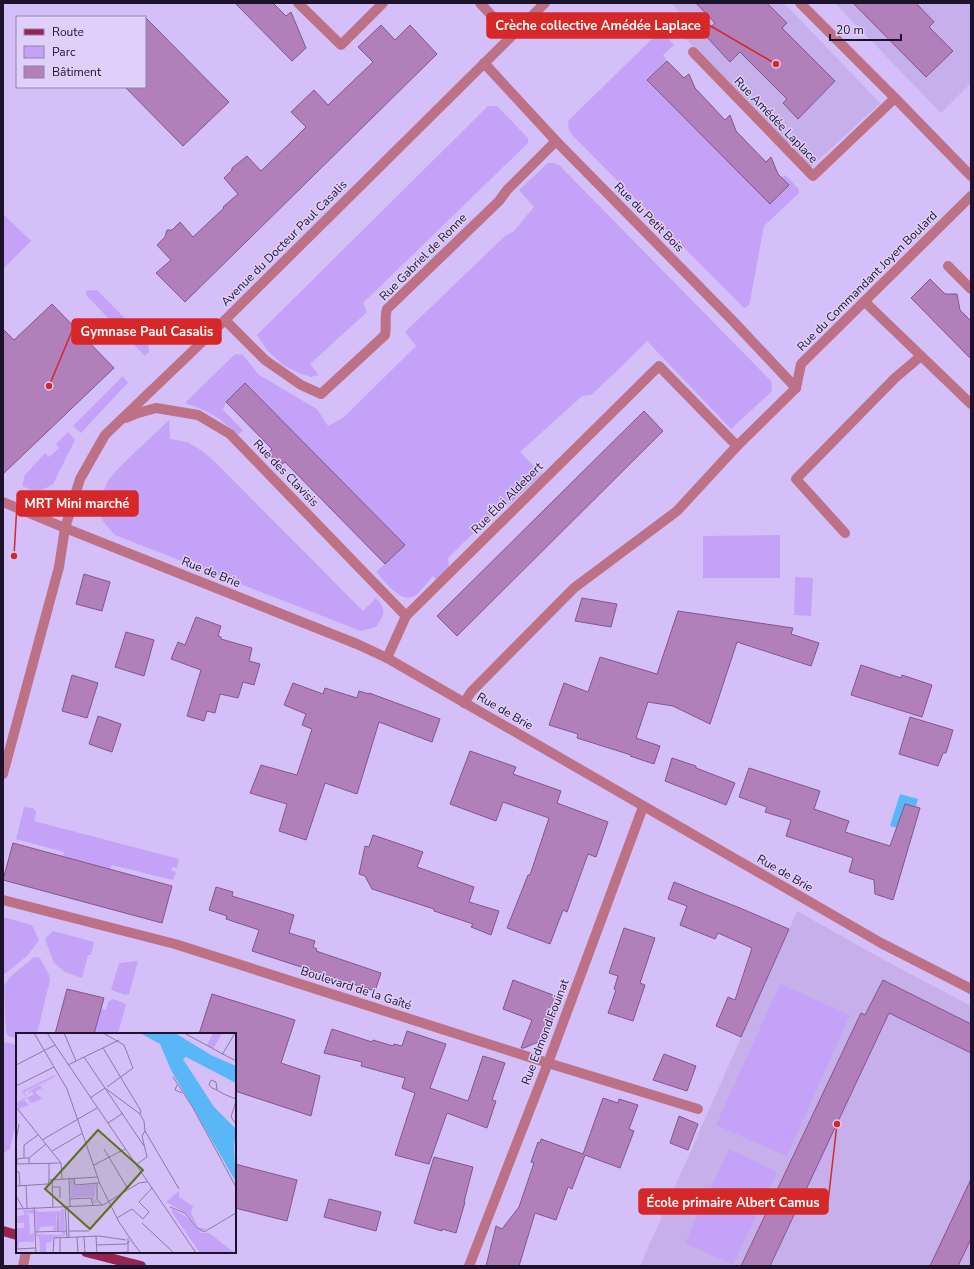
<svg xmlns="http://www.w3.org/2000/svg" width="974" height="1269" viewBox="0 0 974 1269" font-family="'Nunito Sans',sans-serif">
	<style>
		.built { fill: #c6afeb }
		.green { fill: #c4a2f8 }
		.water { fill: #5ab7f7 }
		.building { fill: #b17fb9; stroke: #84558c }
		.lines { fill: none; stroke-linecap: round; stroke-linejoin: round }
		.minor { stroke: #bd7187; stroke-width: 10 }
		.major { stroke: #942550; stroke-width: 10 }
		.labels { text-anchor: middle; stroke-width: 3; stroke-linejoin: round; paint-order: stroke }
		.street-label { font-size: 12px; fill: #1d122c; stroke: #dfcffa }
		.inset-road { fill: none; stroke: #8b7aa6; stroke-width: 1 }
		.view { fill: #5e7120; fill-opacity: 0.15; stroke: #5e7120; stroke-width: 2 }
		.inset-edge { fill: none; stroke: #1d122c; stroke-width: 2 }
		.leader { fill: none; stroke: #d62828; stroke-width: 1.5 }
		.callout-dot { fill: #d62828; stroke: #dfcffa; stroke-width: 1.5 }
		.callout { fill: #d62828; stroke: #d62828; stroke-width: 1.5 }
		.callout-label { font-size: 13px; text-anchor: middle; font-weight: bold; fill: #fff }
	</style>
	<rect width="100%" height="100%" fill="#d4bff8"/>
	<!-- built -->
	<g class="built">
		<polygon points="671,3 784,3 880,103 811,167 672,25 681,14"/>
		<polygon points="835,3 971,3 971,83 941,113"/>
		<polygon points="797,911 884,960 971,1006 971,1266 640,1266"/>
	</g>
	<!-- green -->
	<g class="green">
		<polygon points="661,30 674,45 663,55 667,61 648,80 770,204 789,185 781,178 785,175 799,189 799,193 764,226 750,302 748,306 744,308 573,136 569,130 568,121"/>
		<polygon points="488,106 497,106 528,138 528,143 363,303 367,312 310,364 319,375 311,377 301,374 283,365 267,350 257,335"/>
		<path d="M548,163H554L559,165L771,381L772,387L771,392L731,429L647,341L619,369L591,395L582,396L520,452L542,474L508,506L500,507L448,558L449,567L437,580L433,576C428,582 422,590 416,595C402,606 385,581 376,572L405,545L245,383L226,402L223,410L243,430L238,435C219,417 211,412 185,403L235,354L243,355L259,375L317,409L328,426L343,418L416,346L405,332L505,236L514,231L534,207L519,190Z"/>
		<polygon points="3,214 31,241 3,269"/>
		<polygon points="97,290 148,342 149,352 145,356 86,295 86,291"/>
		<polygon points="123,376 128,383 118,393 81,433 73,426"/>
		<path d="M169,420L170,439L187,442L201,450L215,462L363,611L376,598C387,611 385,613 376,627L361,631L115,535C109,528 100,520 99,510C99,503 106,483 110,478C128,457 150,439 169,420Z"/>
		<path d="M68,432L75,440L53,484C41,492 34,492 22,486L25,475L45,453L49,457L59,448L56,444Z"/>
		<polygon points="780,535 780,578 703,578 703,536"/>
		<polygon points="795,577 813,578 811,616 794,615"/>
		<polygon points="24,807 33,808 36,812 34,821 179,859 177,868 173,867 171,870 176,872 173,880 112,865 110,869 63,856 64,852 16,839"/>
		<polygon points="3,917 32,925 39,940 28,955 6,973 3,974"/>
		<polygon points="53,931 94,942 91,955 88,955 82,978 65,972 54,963 45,939"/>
		<polygon points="34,957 40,958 49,975 50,980 37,1034 17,1034 17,1038 8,1036 6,1032 4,986 9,978"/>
		<polygon points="138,961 129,994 125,995 111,990 119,963"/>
		<polygon points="780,984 850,1015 787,1156 716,1125"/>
		<polygon points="113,999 126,1004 118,1034 94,1034 101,1009 106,1010 108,1002"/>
		<polygon points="5,1042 17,1045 17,1118 10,1149 4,1153 3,1043"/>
		<polygon points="729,1149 777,1172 733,1265 685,1243"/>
	</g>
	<!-- water -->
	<polygon class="water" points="900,794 918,799 909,831 890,826"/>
	<!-- building -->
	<g class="building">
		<polygon points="235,3 273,3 286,16 291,12 306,48 292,61"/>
		<polygon points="696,3 767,3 787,23 782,28 835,81 798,119 783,103 787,99 740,52 730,62 704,34 715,23"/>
		<polygon points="853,3 916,3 934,22 929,27 953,51 926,77"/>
		<polygon points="145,17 229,102 183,146 125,87 145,87"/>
		<polygon points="381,25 395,40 410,25 437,54 185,302 156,273 171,260 157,245 165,237 167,230 172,230 180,222 193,237 224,208 223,207 238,194 224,178 232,170 232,168 247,156 261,171 292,141 306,127 291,112 314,90 328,105 373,62 358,47"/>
		<polygon points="667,61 684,78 689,74 695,88 725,120 730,115 736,131 766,162 771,157 778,174 789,185 770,204 647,80"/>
		<polygon points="930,279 945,294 957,294 960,310 971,321 971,359 911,298"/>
		<polygon points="52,304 114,368 3,474 3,329 14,340"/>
		<polygon points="245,383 405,545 385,564 285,462 281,465 268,453 272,449 226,402"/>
		<polygon points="644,411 663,431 457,636 437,616"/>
		<polygon points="84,574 110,582 102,611 76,604"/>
		<polygon points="582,598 617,604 611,627 575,621"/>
		<polygon points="678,611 793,628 791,634 819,643 811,666 737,642 710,724 673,706 648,702 636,738 660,746 654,764 630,756 631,755 577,738 578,734 549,725 564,683 588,692 600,657 657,674"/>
		<polygon points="196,617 221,626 218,636 221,637 221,639 252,648 249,661 260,664 254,685 243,682 238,698 220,694 215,713 207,711 204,721 187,716 201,670 171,659 178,642 185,645"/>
		<polygon points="126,632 154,640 144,676 115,667"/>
		<polygon points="861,665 901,678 902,675 932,685 922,717 851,695"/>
		<polygon points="72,675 98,683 87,718 62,711"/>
		<polygon points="293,683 323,694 325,688 357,698 359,691 369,694 369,693 440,719 432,742 379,722 357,794 325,783 306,840 279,831 287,804 250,793 261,765 297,775 312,729 302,725 306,714 284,705"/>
		<polygon points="98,716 121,724 112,752 89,744"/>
		<polygon points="910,717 953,730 946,753 943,753 938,766 899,754"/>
		<polygon points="470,751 516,767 513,774 561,791 557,803 608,822 596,857 588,854 567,912 563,910 550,944 507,928 528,875 530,875 549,818 503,802 496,821 450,804"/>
		<polygon points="672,758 696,766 696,768 735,783 726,805 665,781"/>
		<polygon points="749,768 820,791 814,809 849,821 845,832 890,846 905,804 920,808 893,900 875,894 874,880 849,872 853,858 786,836 791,820 765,812 767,807 739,797"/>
		<polygon points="373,835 423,852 417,867 474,887 469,902 499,911 491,935 471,927 473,924 434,911 434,909 372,889 365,876 359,874 365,846 369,847"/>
		<polygon points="13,843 172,886 162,923 3,880"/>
		<polygon points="674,882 740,908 789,929 741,1037 716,1026 728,997 735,1000 752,948 718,933 715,939 680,925 687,906 668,899"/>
		<polygon points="216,887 233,892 232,896 294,915 289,933 315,941 313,947 317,949 316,951 381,973 375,991 252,951 259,930 226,919 227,916 209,910"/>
		<polygon points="624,928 655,938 640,983 645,985 633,1021 608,1013 616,990 614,989 618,976 609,973"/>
		<polygon points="513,980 561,998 545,1039 524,1048 521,1048 532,1020 503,1009"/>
		<polygon points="883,980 971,1024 971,1053 889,1013 770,1266 741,1266 861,1013 865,1015"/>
		<polygon points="67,989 104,998 94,1034 55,1034"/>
		<polygon points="212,994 295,1020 281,1063 320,1076 311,1116 235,1091 235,1034 199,1034"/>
		<polygon points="332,1029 372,1042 373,1040 393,1046 394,1044 402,1046 407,1031 446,1044 430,1088 468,1101 483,1056 505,1063 492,1100 496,1101 487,1128 447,1113 429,1164 395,1155 415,1093 402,1088 405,1078 361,1066 362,1062 324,1053"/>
		<polygon points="664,1054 696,1066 687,1091 653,1080"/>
		<polygon points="603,1098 618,1103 619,1099 638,1105 629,1129 634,1131 620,1168 585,1155 572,1189 568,1187 556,1220 535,1213 519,1266 486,1266 496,1226 502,1229 519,1207 534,1163 531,1162 538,1142 540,1143 541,1139 583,1154"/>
		<polygon points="679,1116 698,1124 688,1150 670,1143"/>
		<polygon points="434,1157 473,1167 464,1202 465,1202 456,1233 442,1229 442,1231 414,1223"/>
		<polygon points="235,1164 297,1180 287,1221 235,1208"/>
		<polygon points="971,1179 971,1239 958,1266 930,1266"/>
		<polygon points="329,1199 381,1212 376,1231 324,1217"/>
	</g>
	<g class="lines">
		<!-- minor -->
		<g class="minor">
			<polyline points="298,3 341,45 383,3"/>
			<polyline points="480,3 511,36"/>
			<polyline points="800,3 895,98 971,176"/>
			<polyline points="693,52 813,176 895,98"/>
			<polyline points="484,63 556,141 734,322 796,388"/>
			<polyline points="948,266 971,289"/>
			<polyline points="865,302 971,404"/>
			<path d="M225,320L265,360L301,385L321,394L385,335C387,326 384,318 387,309L499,201L507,190L556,141"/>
			<polyline points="126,418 138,413 156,408 198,415 230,434 406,616"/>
			<polyline points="3,502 65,528 357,644 387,658 881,943 971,989"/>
			<polyline points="845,533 796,479 895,378 921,356"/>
			<polyline points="387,658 406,616 659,366 737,446"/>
			<polyline points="464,703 471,692 574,588 677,511 737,446 796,388 801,364 971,196"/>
			<polyline points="3,774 59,567 65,528 80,479 105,435 225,320 545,3"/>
			<polyline points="3,900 175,944 548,1063 698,1109"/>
			<polyline points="23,1266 26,1252"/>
			<polyline points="469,1266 548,1063 643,807"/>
		</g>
		<!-- major -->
		<g class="major">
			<polyline points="3,1231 17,1235"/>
			<polyline points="86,1252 141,1266"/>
		</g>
	</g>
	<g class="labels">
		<!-- street labels -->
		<g class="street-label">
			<text transform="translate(776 120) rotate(46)" y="4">Rue Amédée Laplace</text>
			<text transform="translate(649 217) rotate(45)" y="4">Rue du Petit Bois</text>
			<text transform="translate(284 243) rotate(-45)" y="4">Avenue du Docteur Paul Casalis</text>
			<text transform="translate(423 257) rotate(-45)" y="4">Rue Gabriel de Ronne</text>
			<text transform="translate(867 281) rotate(-45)" y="4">Rue du Commandant Joyen Boulard</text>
			<text transform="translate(286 473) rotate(46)" y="4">Rue des Clavisis</text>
			<text transform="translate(507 498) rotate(-45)" y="4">Rue Éloi Aldebert</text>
			<text transform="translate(211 572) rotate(22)" y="4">Rue de Brie</text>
			<text transform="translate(505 711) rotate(30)" y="4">Rue de Brie</text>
			<text transform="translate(785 873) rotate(30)" y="4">Rue de Brie</text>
			<text transform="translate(356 988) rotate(18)" y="4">Boulevard de la Gaîté</text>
			<text transform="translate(545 1032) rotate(-69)" y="4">Rue Edmond Fouinat</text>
		</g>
	</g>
	<!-- overview -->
	<g transform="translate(16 1033)">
		<rect width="220" height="220" fill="#d4bff8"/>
		<path d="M197,0H206L197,16L191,12ZM41,41L37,45L8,59L11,64L6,68H7L14,63L18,62L16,58L12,60L13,63L12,59L22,53H25L29,60L25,55L19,59L26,66L15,70L11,65L8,67L13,72L3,76L0,70L10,64L6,58ZM54,146H58V153L80,151L78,168L80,166L82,170H78L75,163L55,165ZM163,158V164L177,173L175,180L182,194L192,197H184L170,180L150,169ZM45,176H48L49,197H43L44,182H40L41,197L37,198L38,193L24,194L23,198H20L19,177L23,179L45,178ZM157,176L172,185L185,200H193L219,220H184L155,178ZM7,177H17L18,181L10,179L13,182L14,202L18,200V209H3V215H0V195H8V190H0V183L8,182ZM45,198H50L49,203L37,205L35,209L30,210V220H24L23,203L20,204V201L47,202Z" fill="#c4a2f8"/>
		<path d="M124,0H159L195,22L220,33V50L170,24L167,26L198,74L220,96L218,116L220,149L155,37L144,11Z" fill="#5ab7f7"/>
		<path class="inset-road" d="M18,0L51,56L84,151L103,189L118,211M31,0L180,220M48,0L60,28M87,0L108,12L117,35L91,54M168,0L220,28M87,15L125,78L124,81M206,22L219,0M68,24L128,113M0,32L39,12M52,32L103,7M157,44L176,73L220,154M161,52L159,57L166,60M0,53L38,34M201,57L200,49L195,47L193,52L196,55L201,57L206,60L210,62L220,66M74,65L89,55L124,81L128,88L129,98M220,68L215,84L220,91M0,74L45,130L46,146M92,90L107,80M129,98L163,156M26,107L81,75M0,108L3,91M88,116L112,156M36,118L67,100M8,125V112L22,102M13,125L30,111M33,130V147M0,131L45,130M1,131V126L8,125H13V131M78,132L109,116M120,132L131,124L126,103L129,98M0,139H3L4,153M53,145L54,173M58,145L59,152L83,150M36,147L37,174M81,151V166L86,172M10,152L11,175M0,153L32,151L33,147L82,144M36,154H44V165M0,163L7,175M54,166L75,165L77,172M49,173L51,204M52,173L53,204M18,174L20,220M154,174L169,180L181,195L188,199L220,180M0,176L87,172L123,150L131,149M42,182V198M101,185L116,176L127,186L133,179L123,169L136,155M126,190L158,220M53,198H73M19,199L50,198M68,203L69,220M80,203L81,220M61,204L62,220M44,205V220M117,210L125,220M80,212L110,211L114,208M0,216L20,215M37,220L38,205L83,203L110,207M92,220L112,219M112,220V205"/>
		<path class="view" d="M82,97L127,137L74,196L29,156Z"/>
		<rect width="220" height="220" class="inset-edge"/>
	</g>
	<!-- callouts -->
	<path class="leader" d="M776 64L709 25M49 386L72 331M14 556L17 504M837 1124L828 1202"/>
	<g class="callout-dot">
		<circle cx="776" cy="64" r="4"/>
		<circle cx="49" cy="386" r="4"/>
		<circle cx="14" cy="556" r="4"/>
		<circle cx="837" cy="1124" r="4"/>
	</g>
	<g class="callout">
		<rect x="487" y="13" width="222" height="25" rx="4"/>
		<rect x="72" y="319" width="149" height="25" rx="4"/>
		<rect x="17" y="491" width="121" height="25" rx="4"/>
		<rect x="639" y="1189" width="189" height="25" rx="4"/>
	</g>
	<g class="callout-label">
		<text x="598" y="30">Crèche collective Amédée Laplace</text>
		<text x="147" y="336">Gymnase Paul Casalis</text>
		<text x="77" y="508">MRT Mini marché</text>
		<text x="733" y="1207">École primaire Albert Camus</text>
	</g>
	<!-- border -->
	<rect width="974" height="1269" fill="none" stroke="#1d122c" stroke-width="8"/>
	<!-- legend -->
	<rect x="16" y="16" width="130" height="72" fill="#dfcffa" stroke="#9183a8"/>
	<rect x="24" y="29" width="20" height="6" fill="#942550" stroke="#9183a8"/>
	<text x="52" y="36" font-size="12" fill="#1d122c">Route</text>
	<rect x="24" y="46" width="20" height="12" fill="#c4a2f8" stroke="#9183a8"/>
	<text x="52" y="56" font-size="12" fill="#1d122c">Parc</text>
	<rect x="24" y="66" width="20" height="12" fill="#b17fb9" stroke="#9183a8"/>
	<text x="52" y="76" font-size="12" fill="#1d122c">Bâtiment</text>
	<!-- scale -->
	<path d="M830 34v6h71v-6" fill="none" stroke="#1d122c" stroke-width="2"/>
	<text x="836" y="34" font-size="12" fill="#1d122c" stroke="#dfcffa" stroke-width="3" paint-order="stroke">20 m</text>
</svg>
